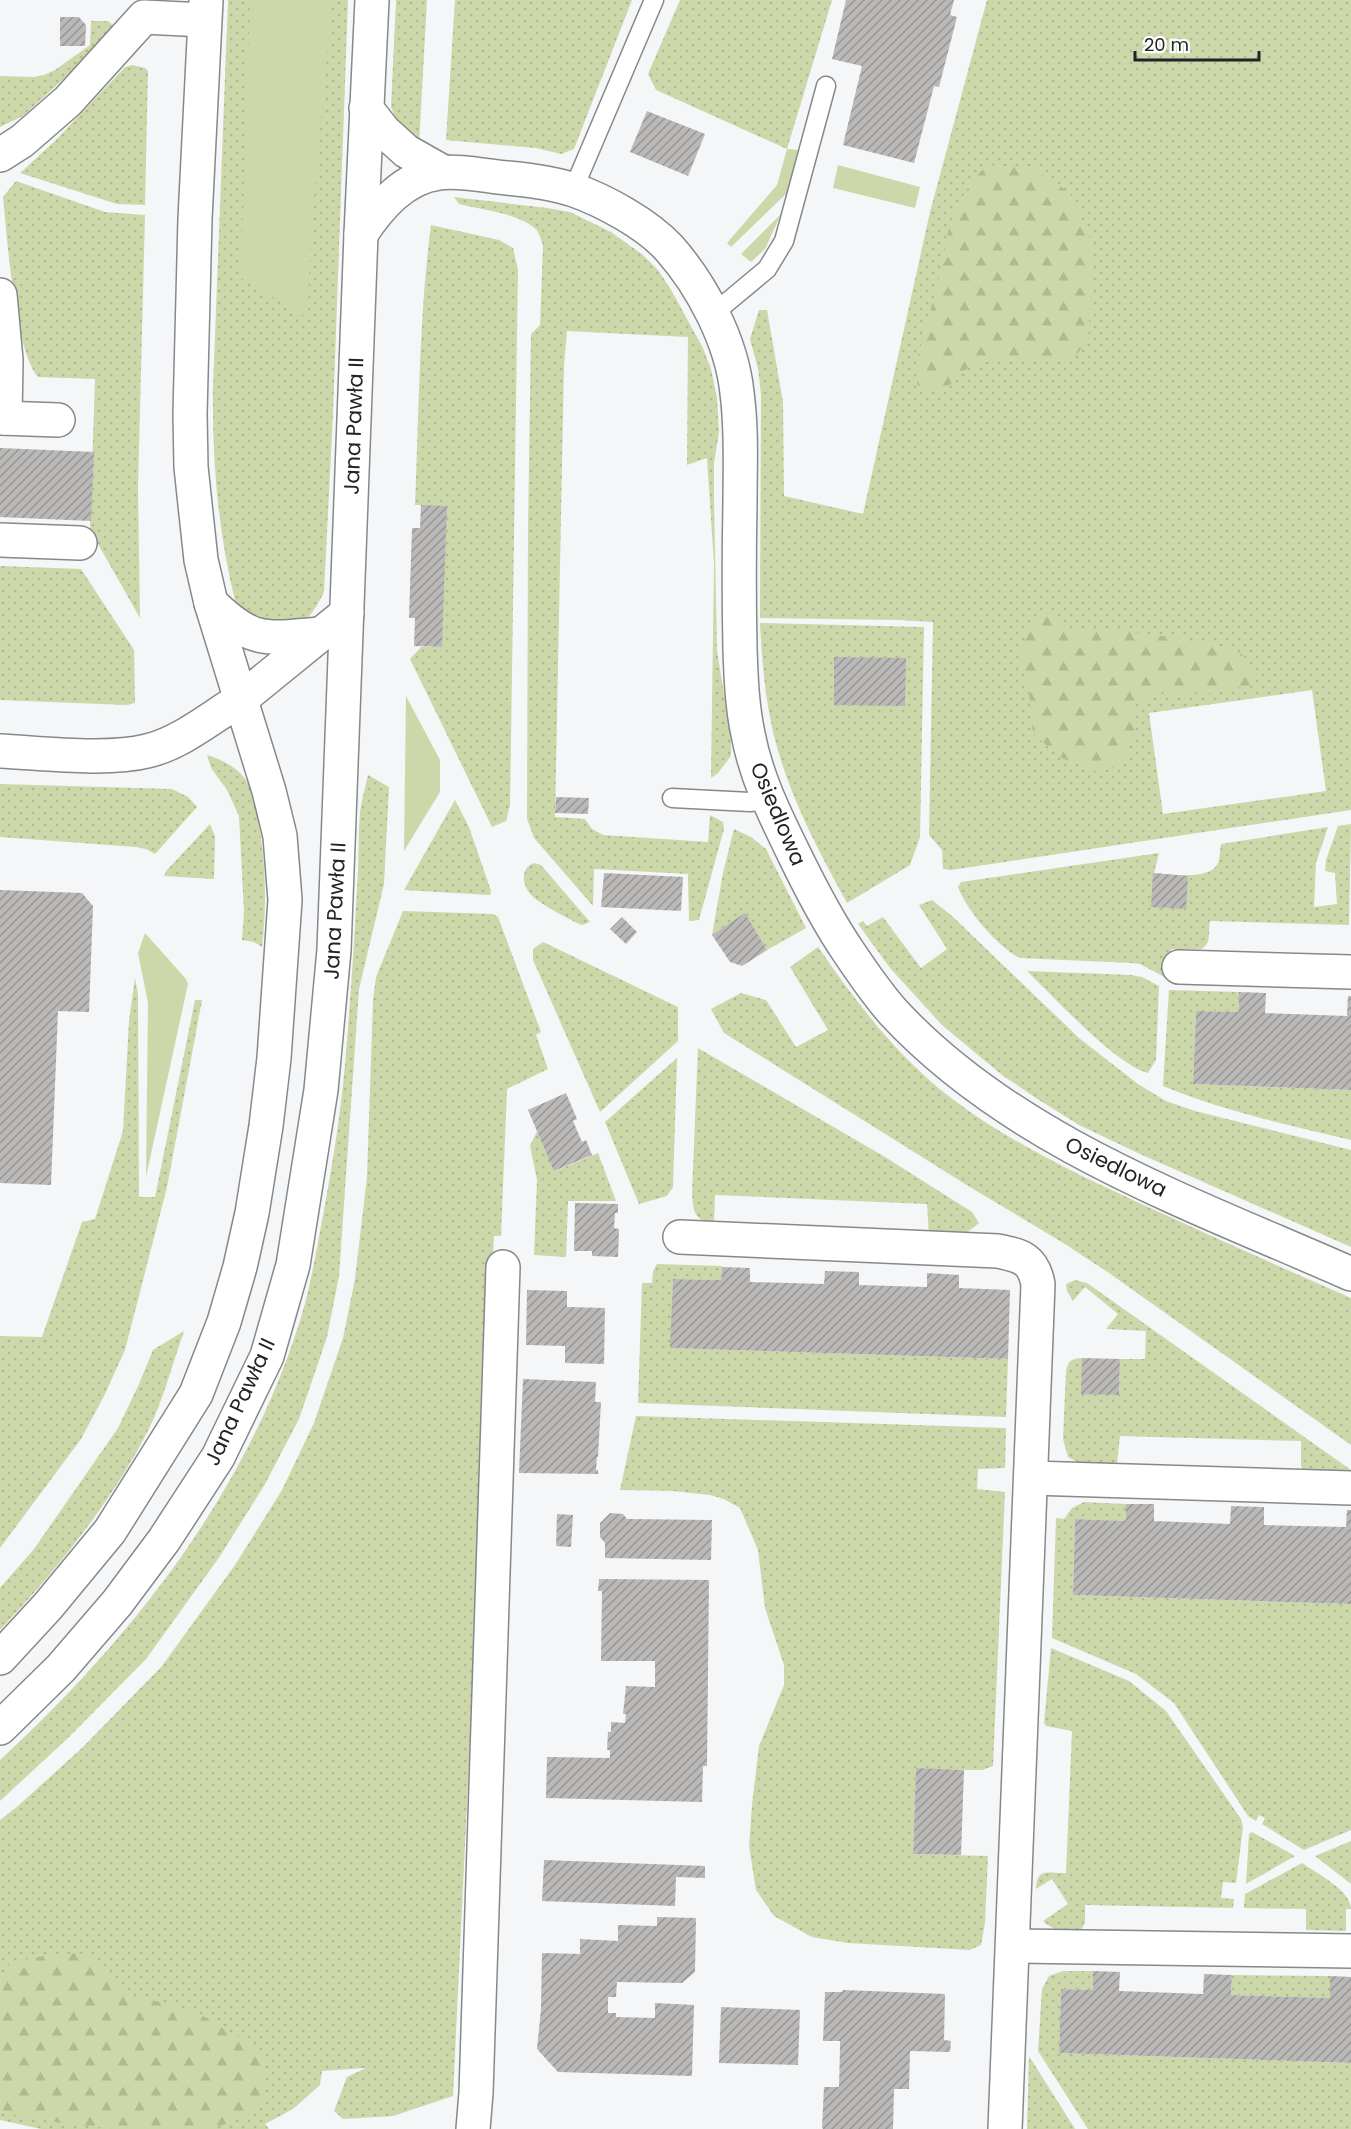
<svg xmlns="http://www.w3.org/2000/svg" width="1351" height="2129" viewBox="0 0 1351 2129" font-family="Poppins,sans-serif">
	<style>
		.grass { fill: url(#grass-dots); fill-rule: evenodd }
		.forest { fill: url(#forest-firs) }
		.garden { fill: #ccd8aa }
		.building { fill: url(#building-hatch) }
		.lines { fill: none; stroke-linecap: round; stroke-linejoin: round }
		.lane-casing { stroke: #87888a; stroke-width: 21 }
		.street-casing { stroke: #87888a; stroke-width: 36 }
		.secondary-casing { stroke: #87888a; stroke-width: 36 }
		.lane { stroke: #fff; stroke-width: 18 }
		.street { stroke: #fff; stroke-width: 33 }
		.secondary { stroke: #fff; stroke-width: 33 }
		.labels { text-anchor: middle; stroke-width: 5; stroke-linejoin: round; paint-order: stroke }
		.street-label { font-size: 21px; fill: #222324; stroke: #fff }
	</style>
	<defs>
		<pattern id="grass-dots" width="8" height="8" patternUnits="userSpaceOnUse" patternTransform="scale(1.5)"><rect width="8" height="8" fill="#ccd8aa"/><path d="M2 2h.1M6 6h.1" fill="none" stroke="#afb992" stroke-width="1.8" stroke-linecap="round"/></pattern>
		<pattern id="forest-firs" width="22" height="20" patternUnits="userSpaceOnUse" patternTransform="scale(1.5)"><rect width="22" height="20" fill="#ccd8aa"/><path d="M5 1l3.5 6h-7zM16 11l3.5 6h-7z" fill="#afb992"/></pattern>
		<pattern id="building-hatch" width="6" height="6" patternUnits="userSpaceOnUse" patternTransform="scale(1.5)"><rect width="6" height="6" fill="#bab9b8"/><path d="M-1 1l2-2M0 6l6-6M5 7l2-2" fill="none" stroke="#979695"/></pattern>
	</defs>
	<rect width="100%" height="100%" fill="#f4f6f7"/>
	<!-- grass -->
	<g class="grass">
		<path d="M228,0H348L333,414L324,592C308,624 303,624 268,629L236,605C218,533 212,461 213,387Z"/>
		<polygon points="396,0 427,0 419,144 399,127 391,107"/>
		<polygon points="455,0 632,0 574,149 561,154 536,148 446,140"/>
		<polygon points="680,0 832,0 787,149 656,90 648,74"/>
		<path d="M987,0H1351V810L951,870L943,869L942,850L929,835L933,622L899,620L760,618L761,394L758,369L750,339L759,310H767L783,402L784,496L863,514L930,212ZM1312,690L1326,791L1163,814L1149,713Z"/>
		<polygon points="91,21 108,21 113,25 112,32 103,43 23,116 0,127 0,76 34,77 44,75 55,70 90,45"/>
		<polygon points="132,65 145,68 148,71 145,205 117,204 20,173 56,140 125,67"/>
		<path d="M16,181L105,212L145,215L138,487L140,618L90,530L95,379L38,377C15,352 7,235 3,197Z"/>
		<path d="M454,197L547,208L570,212L611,232L643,255L658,270L670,288L703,348L711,369L717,398L719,432L714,463V498L717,650L731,739V756L718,773L711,778L714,564L707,458L687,465L688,337L567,331L564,365L555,817L585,819L592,829L603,835L708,842L710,815L723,822L724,829L699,920L689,921L688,874L594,869L593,906L534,838L527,819L528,530L531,334L540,325L543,246C541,239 539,230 532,226C512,212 482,210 459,204Z"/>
		<path d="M431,225L499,240L513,248L518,270L510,805L506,821L492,827L410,659L421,647H441L421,505H415C419,413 419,316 431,225Z"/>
		<polygon points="0,566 81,569 134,650 135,703 126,705 0,700"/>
		<path d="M760,623L924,627L920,837L910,865L847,903C818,850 789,796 774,736C765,699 762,661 760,623Z"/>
		<path d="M207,755C223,760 239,768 248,783C253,793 256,808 258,819C266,862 267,904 262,947L254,942L242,940L244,912L239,816L227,790L211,768Z"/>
		<path d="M368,775L389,787L384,884L359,989L339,1276L327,1337L299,1419L264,1486L218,1559L146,1659L68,1738L0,1801V1760C128,1642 241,1500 296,1333C307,1302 313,1269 319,1237C330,1179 340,1122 345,1064C350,1006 354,947 357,889C359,864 358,838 360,812C362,800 365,787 368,775Z"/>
		<polygon points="0,784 172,789 188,797 197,807 155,854 146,849 136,847 0,837"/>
		<polygon points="455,800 469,827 491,891 490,895 404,890"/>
		<polygon points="210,824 215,836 214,879 164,876 167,870"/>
		<path d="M1351,824L1349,925L1210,921C1208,931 1212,944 1201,949H1171L1170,980L1140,964L1131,963L1020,958C998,947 967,911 958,887L961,882L1159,853L1154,873C1169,874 1210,881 1218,863C1220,858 1220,850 1221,844L1328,827L1316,863L1314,907L1337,904L1335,873L1325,871L1326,860L1338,826Z"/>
		<polygon points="734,829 751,837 766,849 806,928 767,950 745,914 712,935 723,873"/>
		<path d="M534,863L541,865L590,922L582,925C570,920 540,904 531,895C522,885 520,868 534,863Z"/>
		<polygon points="932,900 952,916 1079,1038 1138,1084 1166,1101 1195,1111 1351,1150 1351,1247 1140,1154 1079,1125 1036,1098 1002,1075 942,1025 890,968 858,924 863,921 867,926 883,917 921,968 947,949 919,905"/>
		<polygon points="403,911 493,914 498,917 541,1032 536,1035 548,1069 507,1089 501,1236 494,1236 453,2096 393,2116 343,2119 334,2111 347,2077 366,2068 322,2071 320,2085 293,2109 265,2124 269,2129 41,2129 0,2120 0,1820 18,1806 83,1747 162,1666 235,1565 282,1490 314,1423 343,1338 355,1279 367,1177 373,1000 376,977"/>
		<polygon points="543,942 678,1007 678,1041 600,1112 533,960 533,949"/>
		<path d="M818,947C854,999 893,1051 942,1091C1004,1140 1076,1174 1148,1207C1215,1238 1283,1268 1351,1298V1445L1109,1273L1065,1244L965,1184L724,1033L711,1009L741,993L766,1000L796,1047L828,1030L790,967Z"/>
		<path d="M1027,971L1131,975L1142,977L1159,986L1156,1060L1148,1073C1116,1065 1053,996 1027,971Z"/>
		<polygon points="135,978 138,994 139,1197 155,1197 195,1000 202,1000 167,1187 125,1350 104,1396 81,1439 0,1548 0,1336 42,1337 82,1222 95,1219 123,1131 129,1021"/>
		<path d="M1169,990L1239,992V1012L1196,1011L1193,1084L1351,1090V1140C1288,1125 1223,1111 1163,1086Z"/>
		<path d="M698,1048L885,1157L972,1212L979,1223L961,1237L929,1235L927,1204L715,1195L714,1223C694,1222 693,1210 692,1193Z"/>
		<polygon points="677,1058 673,1187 667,1196 639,1204 605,1122"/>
		<polygon points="537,1131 555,1171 598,1153 616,1201 568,1201 566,1257 534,1255 537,1180 530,1146"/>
		<polygon points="657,1264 722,1266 721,1280 673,1279 671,1348 1008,1359 1006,1417 638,1403 642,1283 652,1283 653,1271"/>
		<path d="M1075,1280L1087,1283L1351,1470V1474L1305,1473L1301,1466V1441L1120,1436L1117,1464L1079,1463L1068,1457L1063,1439L1066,1371C1068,1361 1072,1358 1082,1358L1119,1395L1120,1359H1145L1146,1331L1106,1329L1118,1314L1085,1287L1073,1301L1067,1291L1066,1284Z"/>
		<path d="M184,1331C174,1359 166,1390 154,1418C120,1492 56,1571 0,1630V1588L34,1549L118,1428L139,1384L153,1350Z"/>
		<polygon points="636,1416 1006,1428 1005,1468 978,1469 977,1489 1005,1492 993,1766 982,1770 916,1769 913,1854 988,1856 985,1923 981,1945 970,1950 848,1943 812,1937 774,1916 756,1890 749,1846 752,1805 759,1746 784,1685 784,1665 765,1608 758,1550 740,1508 724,1499 710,1495 673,1491 620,1490"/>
		<polygon points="1084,1502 1126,1504 1126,1521 1075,1519 1073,1595 1351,1604 1351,1830 1304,1850 1262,1824 1265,1818 1259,1815 1256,1821 1248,1816 1174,1703 1136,1674 1052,1638 1056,1518 1064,1519 1072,1508"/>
		<path d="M1051,1648L1129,1681L1166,1711L1241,1819L1243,1827L1236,1883L1223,1882L1221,1898L1234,1899L1233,1908L1085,1905V1922L1079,1934C1066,1935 1053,1930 1043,1921L1068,1904L1052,1879L1036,1889C1037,1866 1049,1874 1066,1873L1072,1731L1046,1726L1044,1723Z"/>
		<polygon points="1252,1832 1295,1856 1246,1884 1249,1834"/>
		<polygon points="1351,1841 1351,1884 1315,1856"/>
		<path d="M1302,1863C1316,1873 1351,1890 1351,1909H1346V1931L1306,1930V1909L1244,1908L1245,1894Z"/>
		<polygon points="1063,1971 1093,1971 1093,1990 1061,1989 1059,2053 1351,2063 1351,2129 1088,2129 1038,2051 1042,1989 1049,1976"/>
		<polygon points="1232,1975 1330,1976 1330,1998 1231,1995"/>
		<polygon points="1029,2056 1075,2129 1027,2129"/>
	</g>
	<!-- forest -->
	<g class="forest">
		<polygon points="986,165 1031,167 1070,193 1079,212 1091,241 1090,305 1088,341 1073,358 1045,361 1010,357 971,365 944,390 918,390 916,363 938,282 950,223 965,192"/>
		<polygon points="1047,613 1066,627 1084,631 1112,629 1211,643 1242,654 1254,674 1251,685 1206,694 1161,694 1135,705 1134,732 1121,767 1094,771 1062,758 1033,734 1029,692 1019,654 1029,628"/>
		<polygon points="79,1953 99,1961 124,1995 148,1999 196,2012 258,2049 264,2061 265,2093 262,2105 244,2117 212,2129 117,2129 67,2124 15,2115 0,2109 0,1982 10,1963 43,1956"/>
	</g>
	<!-- garden -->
	<g class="garden">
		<polygon points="250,0 332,0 310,242 308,318 241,278"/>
		<polygon points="787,149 798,150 787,193 731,247 727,243 777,185"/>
		<polygon points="838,165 920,187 915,208 833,188"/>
		<polygon points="781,214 765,249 751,262 741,254"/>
		<polygon points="406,696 440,760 440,792 404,851"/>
		<polygon points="145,933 186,979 188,984 146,1177 148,1003 138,953"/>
	</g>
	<!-- building -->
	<g class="building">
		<polygon points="846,0 954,0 950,15 957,17 939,87 934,86 914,163 843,145 862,66 832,59"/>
		<polygon points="60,17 79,17 86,25 85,46 60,46"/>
		<polygon points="647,111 705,134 688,176 630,152"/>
		<polygon points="0,448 94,452 91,521 0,517"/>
		<polygon points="421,505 447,506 442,647 414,646 415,618 409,618 412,528 420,528"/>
		<polygon points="834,657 906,658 905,706 834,705"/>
		<polygon points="556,797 589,798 588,814 555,813"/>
		<polygon points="604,873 683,877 681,911 601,907"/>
		<polygon points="1153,873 1188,876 1186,909 1151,907"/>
		<polygon points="0,890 82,893 93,906 89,1012 58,1011 51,1185 0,1183"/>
		<polygon points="745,913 767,950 742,966 730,962 712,935"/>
		<polygon points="622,917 637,932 626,944 610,929"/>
		<polygon points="1239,992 1266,993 1265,1013 1347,1016 1348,996 1351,996 1351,1090 1193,1084 1196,1011 1239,1012"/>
		<polygon points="566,1093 577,1119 573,1121 582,1142 586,1140 592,1155 554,1171 528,1110"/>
		<polygon points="575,1203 618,1204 618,1213 615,1213 614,1228 619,1229 618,1257 592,1256 592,1251 574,1251"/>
		<polygon points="722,1267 750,1268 750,1282 824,1284 825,1271 859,1272 859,1285 927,1287 927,1273 959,1275 959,1288 1010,1290 1008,1359 670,1348 673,1279 721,1280"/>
		<polygon points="527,1290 567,1291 567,1307 605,1308 604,1364 565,1363 565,1346 526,1345"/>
		<polygon points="1082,1358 1120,1359 1119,1395 1081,1394"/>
		<polygon points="523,1379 596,1382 595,1402 601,1402 598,1457 597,1457 596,1470 598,1470 598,1474 519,1473"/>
		<polygon points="1126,1504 1154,1504 1154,1521 1230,1524 1231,1506 1264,1507 1264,1525 1346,1527 1347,1510 1351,1510 1351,1604 1073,1595 1075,1519 1126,1521"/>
		<polygon points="610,1513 623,1514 627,1519 712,1520 711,1560 605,1558 605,1543 600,1537 600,1523"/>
		<polygon points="557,1514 573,1515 571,1547 556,1546"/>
		<polygon points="599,1579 709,1580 707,1766 703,1766 702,1802 546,1798 547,1757 610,1758 610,1750 607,1750 608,1732 611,1732 611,1722 625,1723 626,1714 623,1714 626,1686 655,1687 655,1661 601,1661 602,1591 598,1591"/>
		<polygon points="916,1768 964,1770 961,1855 913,1854"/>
		<polygon points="544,1860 705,1866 705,1878 676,1877 675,1906 542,1901"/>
		<polygon points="657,1917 696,1918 695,1972 682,1983 617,1982 616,1997 608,1997 608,2013 616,2013 616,2017 655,2018 655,2003 694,2005 692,2076 558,2072 537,2049 541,2009 542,1953 580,1954 580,1939 618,1941 618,1925 657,1926"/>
		<polygon points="1093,1971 1120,1972 1119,1991 1203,1994 1204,1974 1232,1975 1231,1995 1330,1998 1330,1976 1351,1977 1351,2063 1059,2053 1061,1989 1093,1990"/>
		<polygon points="843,1990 945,1994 944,2040 951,2041 950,2052 910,2051 909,2089 894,2089 893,2129 823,2129 822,2127 824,2087 839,2087 840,2047 840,2041 823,2041 825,1992 842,1992"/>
		<polygon points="721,2007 800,2010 798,2065 719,2063"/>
	</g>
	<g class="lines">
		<defs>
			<g id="lane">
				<polyline points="573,190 654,0"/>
				<polyline points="713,314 767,269 784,241 826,86"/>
				<polyline points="672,798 750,802 768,800"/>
			</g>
			<g id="street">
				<polyline points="366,108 384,131 406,151 443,172"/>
				<polyline points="0,155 22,141 68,101 144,17 204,20"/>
				<path d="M361,234C379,207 404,177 439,173C460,170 485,176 507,178C529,180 553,183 574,190C605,201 647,224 669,248C702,285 732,342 737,393C742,430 740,467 740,504C739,552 739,601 740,649C741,678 742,706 748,734C756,777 775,815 794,854C810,887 827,920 848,951C862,972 877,994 894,1013C1014,1142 1193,1204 1351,1274"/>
				<polyline points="0,295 6,360 5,418"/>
				<polyline points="0,418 58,420"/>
				<polyline points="0,540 80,543"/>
				<path d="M0,751C42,753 107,761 147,751C181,743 210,718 240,700"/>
				<polyline points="1179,967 1351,972"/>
				<path d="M680,1237L998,1251C1021,1256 1033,1258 1038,1284L1005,2129"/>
				<polyline points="1032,1478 1351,1488"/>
				<polyline points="1013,1946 1351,1951"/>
				<polyline points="473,2129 476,2093 503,1267"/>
			</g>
			<g id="secondary">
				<path d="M211,603C252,643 264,639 319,634"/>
				<polyline points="240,700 347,613"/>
				<polyline points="0,1658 48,1606 110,1531 196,1394 224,1322 240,1267 252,1213 266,1126 274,1058 285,900 280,836 269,791 211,603 201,560 191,467 190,414 195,219 206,0"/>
				<polyline points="0,1728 61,1668 117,1603 164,1540 218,1457 267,1356 293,1265 321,1090 334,950 361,234 372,0"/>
			</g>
		</defs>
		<!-- lane casing -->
		<use href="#lane" class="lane-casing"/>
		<!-- street casing -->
		<use href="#street" class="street-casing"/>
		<!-- secondary casing -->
		<use href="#secondary" class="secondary-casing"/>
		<!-- lane -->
		<use href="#lane" class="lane"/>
		<!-- street -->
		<use href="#street" class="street"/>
		<!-- secondary -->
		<use href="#secondary" class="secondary"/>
	</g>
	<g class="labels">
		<!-- street labels -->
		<g class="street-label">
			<text transform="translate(354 426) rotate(-88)" y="7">Jana Pawła II</text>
			<text transform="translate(778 814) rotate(67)" y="7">Osiedlowa</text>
			<text transform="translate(335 911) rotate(-87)" y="7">Jana Pawła II</text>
			<text transform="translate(1116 1167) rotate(26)" y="7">Osiedlowa</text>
			<text transform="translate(240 1402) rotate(-65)" y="7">Jana Pawła II</text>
		</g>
	</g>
	<!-- scale -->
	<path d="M1135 51v9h124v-9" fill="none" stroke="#222324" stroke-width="3"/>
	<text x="1144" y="51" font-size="18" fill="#222324" stroke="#ffffff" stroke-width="4.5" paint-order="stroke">20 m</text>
</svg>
